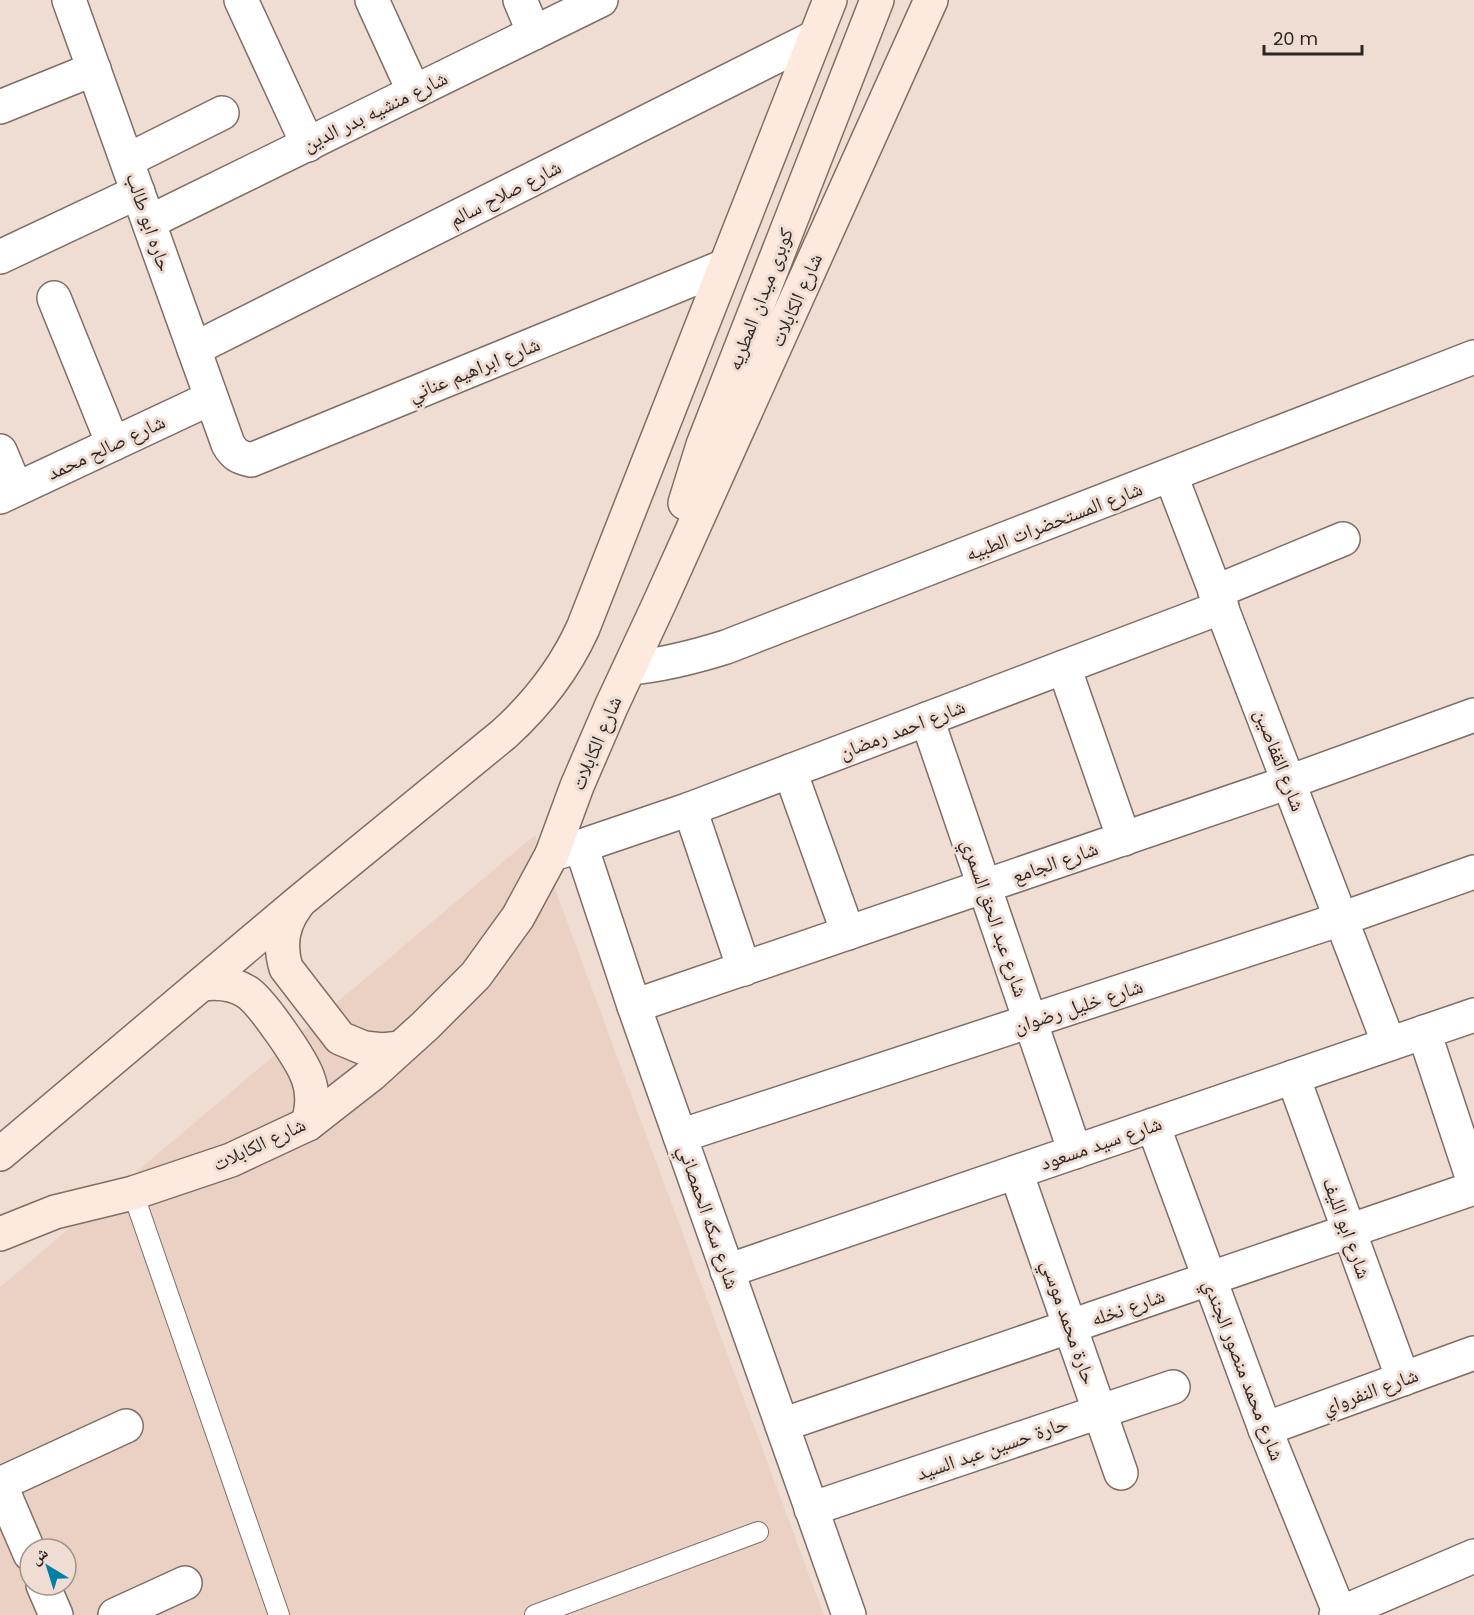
<svg xmlns="http://www.w3.org/2000/svg" width="1474" height="1615" viewBox="0 0 1474 1615" font-family="Poppins,'Noto Naskh Arabic',sans-serif">
	<style>
		.built { fill: #ead1c4; fill-rule: evenodd }
		.lines { fill: none; stroke-linecap: round; stroke-linejoin: round }
		.lane-casing { stroke: #7e6e66; stroke-width: 22 }
		.street-casing { stroke: #7e6e66; stroke-width: 36 }
		.secondary-casing { stroke: #7e6e66; stroke-width: 36 }
		.lane { stroke: #fff; stroke-width: 20 }
		.street { stroke: #fff; stroke-width: 33 }
		.secondary { stroke: #fee9de; stroke-width: 33 }
		.labels { text-anchor: middle; stroke-width: 6; stroke-linejoin: round; paint-order: stroke }
		.street-label { font-size: 20px; fill: #2d2723; stroke: #efddd4 }
	</style>
	<rect width="100%" height="100%" fill="#efddd4"/>
	<!-- built -->
	<path class="built" d="M535,835L824,1615H0V1287ZM30,1549H66V1585H30Z"/>
	<g class="lines">
		<defs>
			<g id="lane">
				<polyline points="133,1193 279,1615"/>
				<polyline points="535,1615 758,1532"/>
			</g>
			<g id="street">
				<path d="M69,0L228,444C234,455 239,457 251,460L725,266"/>
				<polyline points="241,0 308,145"/>
				<polyline points="372,0 414,92"/>
				<polyline points="520,0 534,33"/>
				<polyline points="0,107 94,69"/>
				<polyline points="128,160 222,113"/>
				<polyline points="149,222 601,0"/>
				<polyline points="0,257 138,192"/>
				<polyline points="54,298 113,444"/>
				<polyline points="194,349 815,37"/>
				<polyline points="0,451 16,489"/>
				<polyline points="1171,476 1389,1044"/>
				<polyline points="0,497 211,398"/>
				<polyline points="1215,592 1343,539"/>
				<polyline points="1064,667 1124,839"/>
				<path d="M630,668C663,665 694,657 726,647L1474,357"/>
				<polyline points="927,719 1075,1152"/>
				<polyline points="790,771 848,933"/>
				<polyline points="690,809 744,969"/>
				<polyline points="581,846 690,809 1222,607"/>
				<polyline points="552,854 581,846 634,1006 849,1615"/>
				<polyline points="634,1006 1289,782 1474,715"/>
				<polyline points="1424,1032 1474,1183"/>
				<polyline points="1293,1077 1403,1379"/>
				<polyline points="1153,1125 1265,1429 1340,1614"/>
				<polyline points="680,1136 1341,919 1474,872"/>
				<polyline points="1016,1172 1121,1473"/>
				<polyline points="727,1271 1474,1015"/>
				<polyline points="782,1425 1474,1188"/>
				<polyline points="1265,1429 1474,1353"/>
				<polyline points="0,1484 126,1426"/>
				<polyline points="0,1484 30,1554"/>
				<polyline points="811,1509 1173,1387"/>
				<polyline points="43,1585 56,1615"/>
				<polyline points="115,1615 185,1583"/>
				<polyline points="1336,1615 1474,1556"/>
			</g>
			<g id="secondary">
				<polyline points="685,503 703,445 877,0"/>
				<path d="M297,905C282,924 279,945 286,968L340,1038L364,1048L383,1050L400,1048"/>
				<path d="M202,984C218,982 233,983 247,992C262,1002 302,1060 308,1078C314,1094 312,1108 308,1124"/>
				<path d="M0,1154L300,901L504,734C538,703 564,670 583,628L830,0"/>
				<polyline points="0,1234 55,1212 133,1193 231,1160 308,1124 372,1074 425,1026 476,975 518,917 552,854 577,786 611,707 659,604 931,0"/>
			</g>
		</defs>
		<!-- lane casing -->
		<use href="#lane" class="lane-casing"/>
		<!-- street casing -->
		<use href="#street" class="street-casing"/>
		<!-- secondary casing -->
		<use href="#secondary" class="secondary-casing"/>
		<!-- lane -->
		<use href="#lane" class="lane"/>
		<!-- street -->
		<use href="#street" class="street"/>
		<!-- secondary -->
		<use href="#secondary" class="secondary"/>
	</g>
	<g class="labels">
		<!-- street labels -->
		<g class="street-label">
			<text transform="translate(375 111) rotate(-26)" y="7">شارع منشيه بدر الدين</text>
			<text transform="translate(505 193) rotate(-27)" y="7">شارع صلاح سالم</text>
			<text transform="translate(149 222) rotate(71)" y="7">حاره ابو طالب</text>
			<text transform="translate(760 299) rotate(-69)" y="7">كوبرى ميدان المطريه</text>
			<text transform="translate(796 300) rotate(-66)" y="7">شارع الكابلات</text>
			<text transform="translate(474 369) rotate(-22)" y="7">شارع ابراهيم عناني</text>
			<text transform="translate(106 447) rotate(-25)" y="7">شارع صالح محمد</text>
			<text transform="translate(1054 521) rotate(-21)" y="7">شارع المستحضرات الطبيه</text>
			<text transform="translate(902 729) rotate(-21)" y="7">شارع احمد رمضان</text>
			<text transform="translate(596 743) rotate(-67)" y="7">شارع الكابلات</text>
			<text transform="translate(1280 760) rotate(69)" y="7">شارع القفاصين</text>
			<text transform="translate(1055 862) rotate(-19)" y="7">شارع الجامع</text>
			<text transform="translate(995 918) rotate(71)" y="7">شارع عبد الحق السمري</text>
			<text transform="translate(1078 1006) rotate(-18)" y="7">شارع خليل رضوان</text>
			<text transform="translate(1101 1143) rotate(-19)" y="7">شارع سيد مسعود</text>
			<text transform="translate(259 1144) rotate(-25)" y="7">شارع الكابلات</text>
			<text transform="translate(709 1217) rotate(71)" y="7">شارع سكه الحمصاني</text>
			<text transform="translate(1347 1228) rotate(70)" y="7">شارع ابو الليف</text>
			<text transform="translate(1128 1307) rotate(-19)" y="7">شارع نخله</text>
			<text transform="translate(1069 1322) rotate(71)" y="7">حارة محمد موسي</text>
			<text transform="translate(1244 1370) rotate(69)" y="7">شارع محمد منصور الجندي</text>
			<text transform="translate(1370 1391) rotate(-20)" y="7">شارع النفرواي</text>
			<text transform="translate(992 1448) rotate(-19)" y="7">حارة حسين عبد السيد</text>
		</g>
	</g>
	<!-- north arrow -->
	<g transform="translate(48 1567) rotate(322)"><circle r="28" fill="#efddd4" stroke="#a1948d" stroke-width="1.5"/>
	<path d="M0-4.5L10 22L0 15L-10 22Z" fill="#017fa5"/>
	<text y="-9" font-size="16" font-weight="bold" text-anchor="middle" fill="#2d2723">ش</text>
	</g>
	<!-- scale -->
	<path d="M1264 45v9h98v-9" fill="none" stroke="#2d2723" stroke-width="3"/>
	<text x="1273" y="45" font-size="18" fill="#2d2723" stroke="#efddd4" stroke-width="4.5" paint-order="stroke">20 m</text>
</svg>
